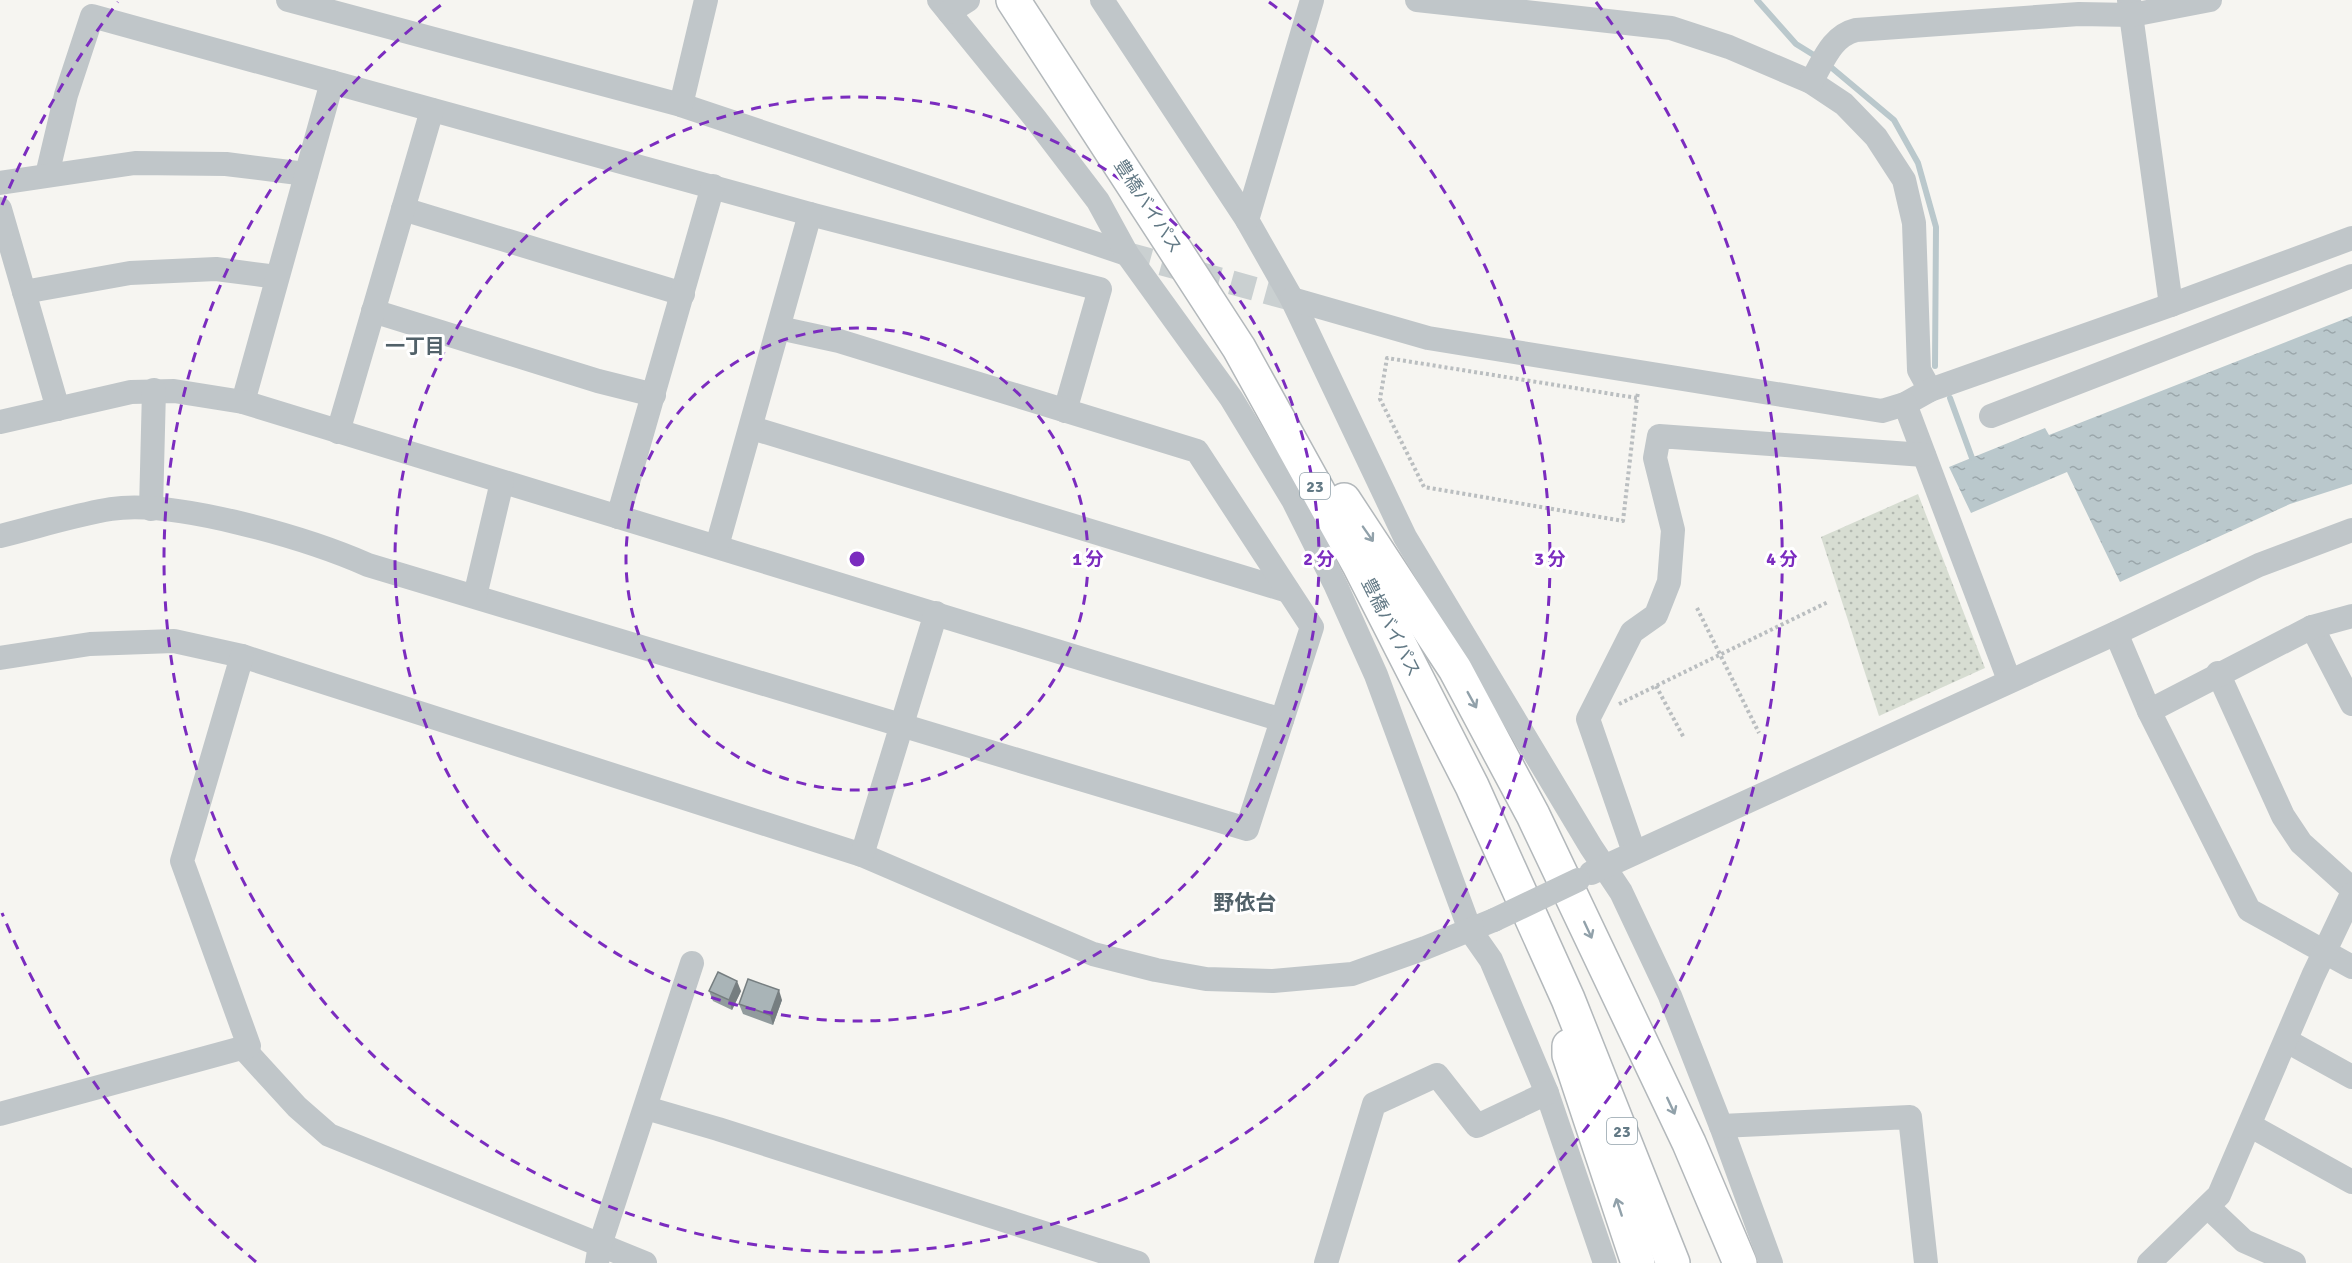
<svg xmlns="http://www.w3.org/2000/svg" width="2352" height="1263" viewBox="0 0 2352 1263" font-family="Signika,'Noto Sans JP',sans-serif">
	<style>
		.park { fill: url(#park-dots) }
		.water { fill: url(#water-ripples) }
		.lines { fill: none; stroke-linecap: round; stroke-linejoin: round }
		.stream { stroke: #bac8cc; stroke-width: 6 }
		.minor-tunnel { stroke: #cad0d1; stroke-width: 24; stroke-dasharray: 24 12; stroke-linecap: butt }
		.highway-casing { stroke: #b3b8bb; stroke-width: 36 }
		.path { stroke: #babec0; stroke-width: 4; stroke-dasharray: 3 3; stroke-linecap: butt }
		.minor { stroke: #c0c6c9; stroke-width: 24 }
		.highway { stroke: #fff; stroke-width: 33 }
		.minor-bridge { stroke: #c0c6c9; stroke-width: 24 }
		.wall { fill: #919b9d }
		.shaded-wall { fill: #767e80 }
		.building { fill: #a9b4b7; stroke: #767e80; stroke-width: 1.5 }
		.oneway { stroke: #91a1aa }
		.ring { fill: none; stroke: #7b2cbf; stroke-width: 3; stroke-dasharray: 10 8 }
		.labels { text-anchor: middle; stroke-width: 6; stroke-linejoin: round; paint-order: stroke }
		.shield { fill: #fff; stroke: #91a1aa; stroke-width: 1.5 }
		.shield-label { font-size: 16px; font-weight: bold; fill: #627985 }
		.street-label { font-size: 18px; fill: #627985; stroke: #fff }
		.neighbourhood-label { font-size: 20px; font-weight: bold; fill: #516169; stroke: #fff }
		.quarter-label { font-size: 21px; font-weight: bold; fill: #516169; stroke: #fff }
		.centre { fill: #7b2cbf; stroke: #fff; stroke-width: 3 }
		.ring-label { font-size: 18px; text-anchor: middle; font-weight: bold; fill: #7b2cbf; stroke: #fff; stroke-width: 6; stroke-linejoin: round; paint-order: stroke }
	</style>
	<defs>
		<pattern id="park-dots" width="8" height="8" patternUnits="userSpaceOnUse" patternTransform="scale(1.5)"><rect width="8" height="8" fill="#d7ddd2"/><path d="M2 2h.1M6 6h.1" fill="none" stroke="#b2b8b0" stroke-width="1.8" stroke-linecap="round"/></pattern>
		<pattern id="water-ripples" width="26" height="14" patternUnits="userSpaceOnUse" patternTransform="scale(1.5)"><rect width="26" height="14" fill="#bac8cc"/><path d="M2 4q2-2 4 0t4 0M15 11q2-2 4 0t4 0" fill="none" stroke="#9ba7ab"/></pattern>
	</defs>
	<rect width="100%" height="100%" fill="#f6f5f1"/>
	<!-- park -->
	<polygon class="park" points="1918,494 1985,668 1879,716 1821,537"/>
	<!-- water -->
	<polygon class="water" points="2352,316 2352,484 2290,504 2120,582 2067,472 1971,513 1949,467 2045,428 2049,435"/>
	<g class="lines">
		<!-- stream -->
		<g class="stream">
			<polyline points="1757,0 1796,44 1817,57"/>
			<polyline points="1826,63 1894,120 1918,163 1936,227 1935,366"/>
			<polyline points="1950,398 1972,458"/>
		</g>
		<!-- minor-tunnel -->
		<polyline class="minor-tunnel" points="1127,254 1292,299"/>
		<defs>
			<g id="highway">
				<polyline points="1013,0 1239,348 1359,565 1472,786 1568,999 1673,1263"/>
				<polyline points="1344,500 1455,669 1533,815 1689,1143 1740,1263"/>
				<polyline points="1569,1046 1569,1055 1638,1263"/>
			</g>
		</defs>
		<!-- highway casing -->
		<use href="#highway" class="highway-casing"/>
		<!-- path -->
		<g class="path">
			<polyline points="1637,398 1387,358 1380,399 1424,487 1623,521 1637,398 1638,393"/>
			<polyline points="1697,608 1759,733"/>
			<polyline points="1656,686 1684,738"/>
			<polyline points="1619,704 1828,602"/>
		</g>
		<!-- minor -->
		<g class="minor">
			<polyline points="288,0 681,105 1127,254"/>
			<polyline points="939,0 1034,117 1098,201 1127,254 1231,398 1293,500 1336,586 1376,675 1470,930 1491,960 1547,1093 1605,1263"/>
			<polyline points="1102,0 1247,220 1292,299 1405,537 1591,847 1621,892 1670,996 1721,1126 1771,1263"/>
			<polyline points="1417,0 1671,28 1729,47 1811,82 1844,104 1876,137 1904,180 1914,223 1919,370 1930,390"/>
			<polyline points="2129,0 2171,305"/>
			<polyline points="949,12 968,0"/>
			<path d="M1811,82C1823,62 1831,36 1856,30L2079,14L2132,15L2210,0"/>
			<polyline points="681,105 706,0"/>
			<polyline points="47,175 66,95 92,16 810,214 1100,289 1065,411"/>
			<polyline points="0,183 135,163 226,164 306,174"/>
			<polyline points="0,209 58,409"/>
			<polyline points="403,209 683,294"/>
			<polyline points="1247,220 1312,0"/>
			<polyline points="24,292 130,273 216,269 277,277"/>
			<polyline points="1292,299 1428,338 1882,411 1905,404 1930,390 2171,305 2352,238"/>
			<polyline points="373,311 598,381 654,395"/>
			<polyline points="243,402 332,82"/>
			<polyline points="1905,404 2009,680"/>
			<polyline points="1991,416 2352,276"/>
			<polyline points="0,422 131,392 174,391 243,402 1282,720"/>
			<polyline points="752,428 1288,591"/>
			<polyline points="338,432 432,110"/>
			<polyline points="151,509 154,390"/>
			<polyline points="618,517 713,186"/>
			<path d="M0,536C37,527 74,515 111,509C175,499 309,539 368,565L1247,829L1312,627L1197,451L839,341L779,328"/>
			<polyline points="717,546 810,214"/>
			<polyline points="475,596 502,482"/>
			<polyline points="2312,627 2352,704"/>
			<polyline points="2116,633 2149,711 2249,910 2352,967"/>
			<polyline points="0,658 90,644 174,641 242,656 862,855 1093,954 1156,970 1206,979 1273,981 1352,974 1425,948 1494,920"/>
			<polyline points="2218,673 2283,816 2301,843 2352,889"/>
			<polyline points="2149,711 2312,627 2352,616"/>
			<polyline points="1634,852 1588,719 1632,632 1656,615 1669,582 1673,530 1655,458 1659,436 1924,455"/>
			<polyline points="862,855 936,613"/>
			<polyline points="1591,873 2116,633 2259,565 2352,530"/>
			<polyline points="2287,1041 2352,1077"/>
			<polyline points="244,1049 297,1107 329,1135 645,1263"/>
			<polyline points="646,1108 718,1129 1138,1263"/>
			<polyline points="0,1114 249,1046 182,861 242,656"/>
			<polyline points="1721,1126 1910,1117 1926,1263"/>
			<polyline points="2251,1126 2352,1182"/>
			<polyline points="2209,1208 2244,1241 2294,1263"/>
			<polyline points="597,1263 600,1245 692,963"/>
			<polyline points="1326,1263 1374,1104 1437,1075 1477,1126 1547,1093"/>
			<polyline points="2149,1263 2219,1195 2313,976 2352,894"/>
		</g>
		<!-- highway -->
		<use href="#highway" class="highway"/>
		<!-- minor-bridge -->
		<polyline class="minor-bridge" points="1494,920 1578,880"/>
	</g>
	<!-- wall -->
	<g class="wall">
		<polygon points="709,991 741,991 732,1010 713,1001"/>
		<polygon points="782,1000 773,1025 743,1014 739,1004"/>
	</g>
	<!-- shaded-wall -->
	<g class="shaded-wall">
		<polygon points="737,981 741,991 732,1010 729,1000"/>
		<polygon points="779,990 782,1000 773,1025 770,1015"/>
	</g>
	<!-- building -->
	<g class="building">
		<polygon points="718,972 737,981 729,1000 709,991"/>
		<polygon points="748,979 779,990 770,1015 739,1004"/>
	</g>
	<!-- one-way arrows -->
	<defs><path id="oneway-shaft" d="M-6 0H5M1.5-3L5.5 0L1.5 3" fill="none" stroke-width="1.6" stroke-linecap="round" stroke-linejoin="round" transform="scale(1.5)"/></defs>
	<g class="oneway">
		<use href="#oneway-shaft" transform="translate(1368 534) rotate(55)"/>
		<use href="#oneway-shaft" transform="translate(1472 700) rotate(61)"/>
		<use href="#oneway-shaft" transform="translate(1588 930) rotate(65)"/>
		<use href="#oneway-shaft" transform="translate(1671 1106) rotate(65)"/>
		<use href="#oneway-shaft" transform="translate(1619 1207) rotate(-108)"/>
	</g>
	<!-- distance rings -->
	<g class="ring">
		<circle cx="857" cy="559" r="231"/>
		<circle cx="857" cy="559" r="462"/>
		<path d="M1269 2A693 693 0 1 1 445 2"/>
		<path d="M256 1262A925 925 0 0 1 2 913M2 205A925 925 0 0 1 118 2M1596 2A925 925 0 0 1 1458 1262"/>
	</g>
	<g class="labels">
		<!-- shield labels -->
		<g class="shield">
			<rect x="1300" y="473" width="30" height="26" rx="4.5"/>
			<rect x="1607" y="1118" width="30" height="26" rx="4.5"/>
		</g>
		<g class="shield-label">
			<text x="1315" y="492">23</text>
			<text x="1622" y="1137">23</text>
		</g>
		<!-- street labels -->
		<g class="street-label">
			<text transform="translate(1148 206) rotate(57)" y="6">豊橋バイパス</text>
			<text transform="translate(1391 627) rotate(63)" y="6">豊橋バイパス</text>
		</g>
		<!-- neighbourhood labels -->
		<g class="neighbourhood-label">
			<text x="415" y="353">一丁目</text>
		</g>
		<!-- quarter labels -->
		<g class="quarter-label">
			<text x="1245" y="910">野依台</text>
		</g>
	</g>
	<circle cx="857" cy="559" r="9" class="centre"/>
	<g class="ring-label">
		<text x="1088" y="565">1 分</text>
		<text x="1319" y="565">2 分</text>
		<text x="1550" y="565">3 分</text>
		<text x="1782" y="565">4 分</text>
	</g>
</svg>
